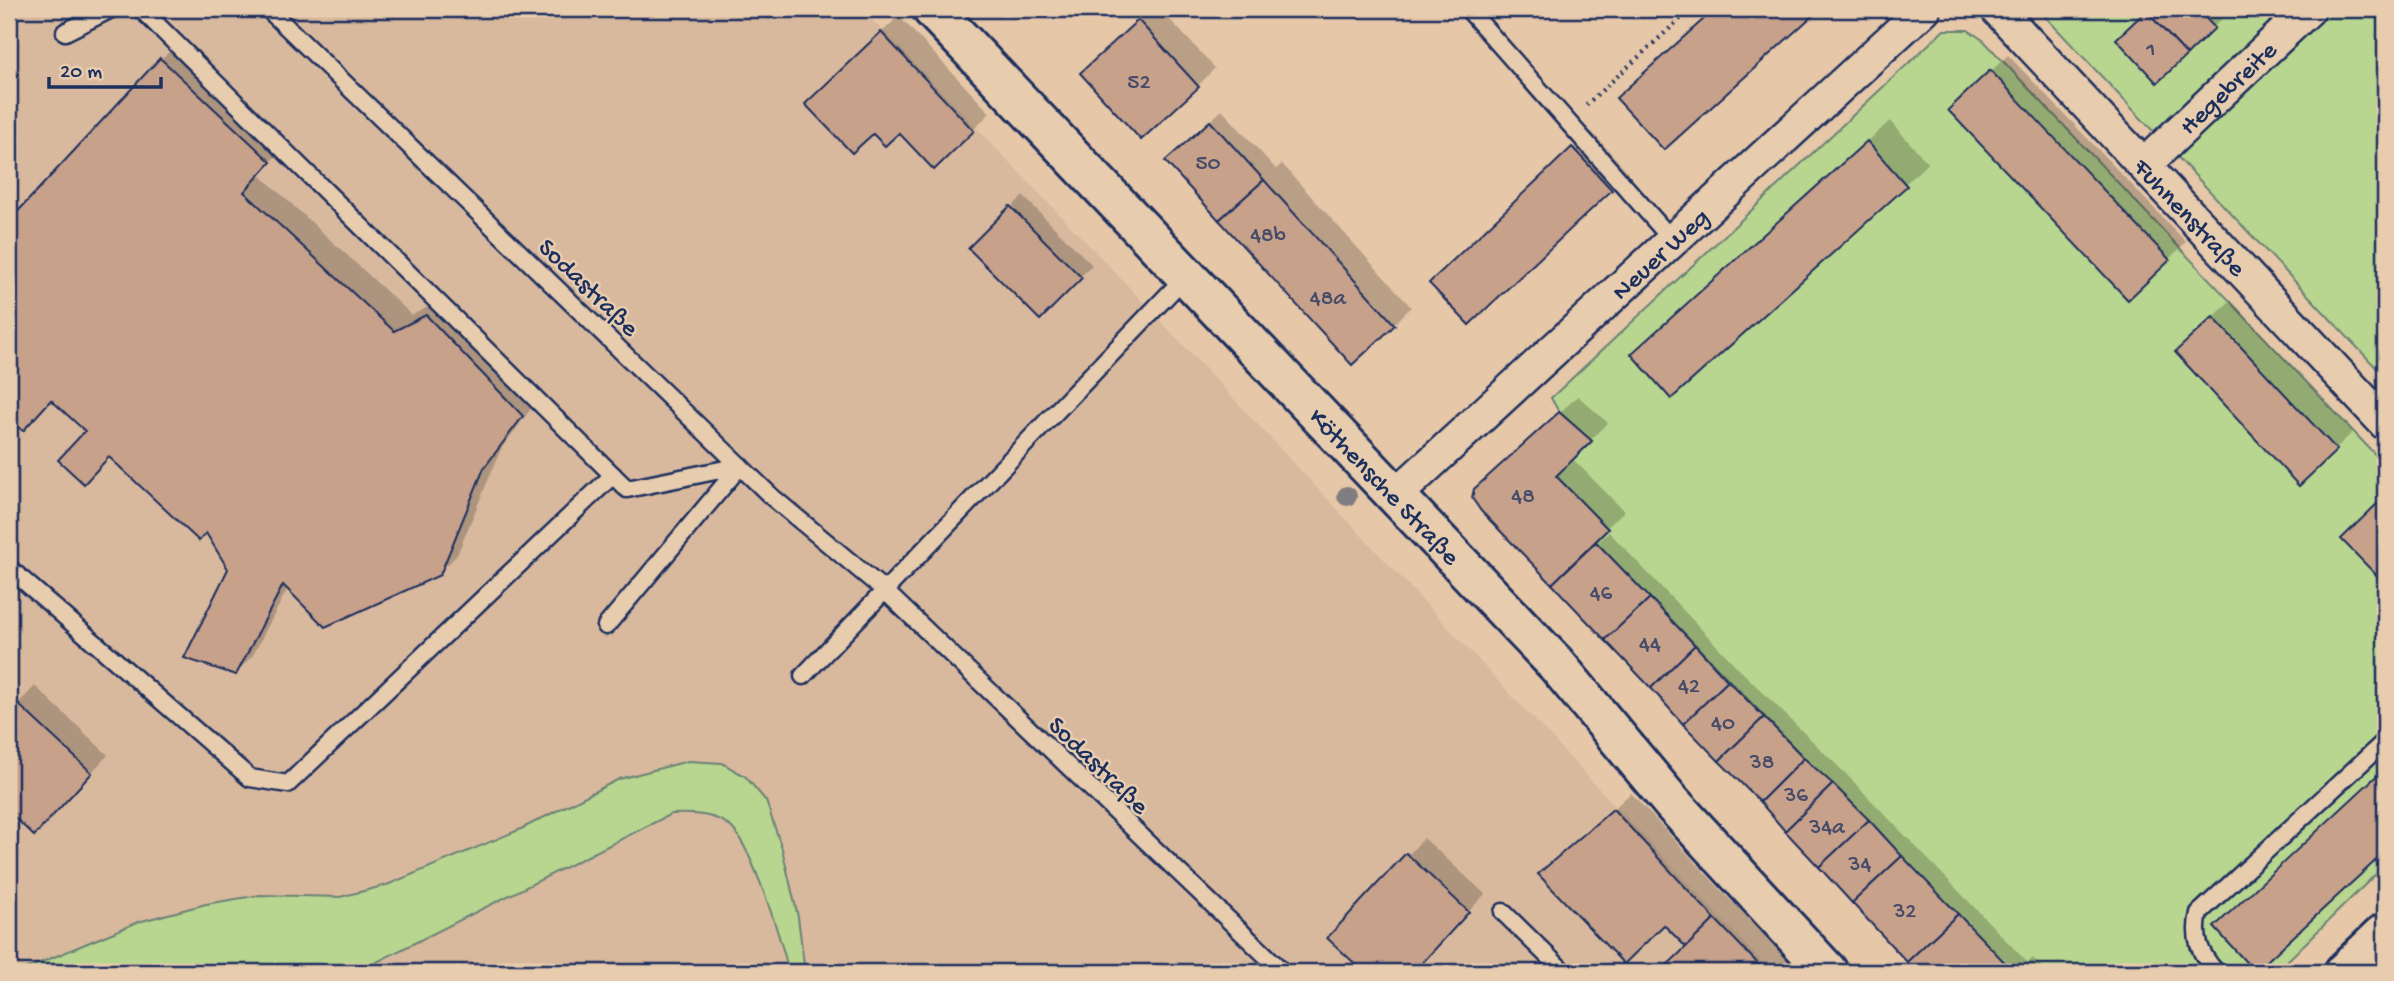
<svg xmlns="http://www.w3.org/2000/svg" width="2394" height="981" viewBox="0 0 2394 981" font-family="'Gochi Hand',sans-serif">
	<style>
		.built { fill: #d9b99e }
		.green { fill: #b8d68f; stroke: #6a8276; stroke-width: 2 }
		.shadow { fill: #0003 }
		.building { fill: #c8a18b; stroke: #1b2f5e; stroke-width: 2 }
		.lines { fill: none; stroke-linecap: round; stroke-linejoin: round }
		.service-casing { stroke: #1b2f5e; stroke-width: 21 }
		.minor-casing { stroke: #1b2f5e; stroke-width: 37 }
		.tertiary-casing { stroke: #1b2f5e; stroke-width: 44 }
		.secondary-casing { stroke: #1b2f5e; stroke-width: 44 }
		.path { stroke: #1b2f5e; stroke-width: 4.5; stroke-dasharray: 2 5; stroke-linecap: butt }
		.service { stroke: #e7ccae; stroke-width: 16 }
		.minor { stroke: #e7ccae; stroke-width: 32 }
		.tertiary { stroke: #e7ccae; stroke-width: 38 }
		.secondary { stroke: #e7ccae; stroke-width: 38 }
		.tree { fill: #7f7d82 }
		.labels { text-anchor: middle; stroke-width: 5; stroke-linejoin: round; paint-order: stroke }
		.number-label { font-size: 23px; fill: #464c69 }
		.street-label { font-size: 26px; fill: #1b2f5e; stroke: #e7ccae }
	</style>
	<rect width="100%" height="100%" fill="#e6c7a8"/>
	<filter id="ink" filterUnits="userSpaceOnUse"><feTurbulence type="fractalNoise" baseFrequency=".0143" numOctaves="2"/><feDisplacementMap in="SourceGraphic" scale="14" xChannelSelector="R" yChannelSelector="G"/><feConvolveMatrix kernelMatrix="1 2 1 2 8 2 1 2 1" color-interpolation-filters="sRGB"/></filter>
	<g filter="url(#ink)">
		<!-- built -->
		<polygon class="built" points="9,9 862,9 1109,266 1771,972 9,972"/>
		<!-- green -->
		<g class="green">
			<polygon points="2038,9 2385,9 2385,377"/>
			<polygon points="1944,30 1968,30 1983,40 2385,465 2385,865 2276,972 2011,972 1596,542 1608,529 1556,476 1592,441 1559,412 1551,398"/>
			<path d="M688,761L722,763L746,777L766,801L782,849L798,917L805,972H789C781,940 753,850 732,828C717,813 690,813 671,814L357,972H18L138,922L206,904L260,895L340,897L387,885L521,829L619,779Z"/>
		</g>
		<!-- shadow -->
		<g class="shadow">
			<polygon points="1151,9 1160,9 1215,68 1198,86 1099,56"/>
			<polygon points="1715,9 1817,9 1664,147 1640,76"/>
			<polygon points="2150,9 2219,9 2226,15 2157,80 2118,39"/>
			<polygon points="899,16 990,113 973,130 899,131 824,87"/>
			<polygon points="178,42 287,144 259,174 412,315 444,299 539,398 501,449 457,555 439,573 288,588 253,655 236,673 230,569 206,531 110,455 87,431 52,399 23,429 9,416 9,223"/>
			<polygon points="2008,55 2186,242 2169,259 1968,93"/>
			<polygon points="1222,110 1276,169 1282,164 1411,307 1394,324 1179,150"/>
			<polygon points="1890,121 1928,163 1671,397 1633,354"/>
			<polygon points="1591,131 1628,172 1469,323 1449,266"/>
			<polygon points="1023,196 1092,265 1040,317 970,248"/>
			<polygon points="2231,301 2353,432 2299,483 2194,335"/>
			<polygon points="1578,396 1608,423 1572,458 1624,511 1570,564 1572,567 1609,532 1739,669 1845,773 2028,963 2033,958 2047,972 1917,972 1786,829 1552,581 1494,472"/>
			<polygon points="2385,498 2385,582 2343,539"/>
			<polygon points="35,686 108,755 34,833 9,810 9,713"/>
			<polygon points="1631,793 1733,903 1738,899 1809,972 1662,972 1688,946 1664,923 1541,874"/>
			<polygon points="1424,838 1485,894 1413,972 1367,972 1330,938"/>
		</g>
		<!-- building -->
		<g class="building">
			<polygon points="760,9 779,9 769,18"/>
			<polygon points="1715,9 1820,9 1664,150 1616,98"/>
			<polygon points="2148,9 2197,9 2215,28 2187,55 2146,11"/>
			<polygon points="2146,11 2187,55 2157,83 2116,39"/>
			<polygon points="1138,20 1199,87 1141,140 1080,73"/>
			<polygon points="881,32 974,131 934,170 899,133 885,146 873,134 852,153 805,104"/>
			<polygon points="160,58 271,162 244,192 394,331 426,315 523,416 484,468 440,575 325,627 283,585 236,675 184,658 228,569 206,533 199,541 109,457 84,484 58,460 85,431 51,400 23,431 9,418 9,221"/>
			<polygon points="1990,70 2170,260 2128,300 1948,110"/>
			<polygon points="1210,121 1264,180 1219,220 1165,161"/>
			<polygon points="1867,141 1907,186 1671,399 1631,354"/>
			<polygon points="1572,147 1612,190 1469,325 1429,283"/>
			<polygon points="1264,180 1395,325 1352,365 1219,220"/>
			<polygon points="1010,206 1082,278 1040,320 968,248"/>
			<polygon points="2213,317 2337,450 2299,486 2175,352"/>
			<polygon points="1559,412 1592,441 1556,476 1608,529 1552,584 1481,511 1472,498 1474,489"/>
			<polygon points="2381,500 2385,504 2385,584 2341,539"/>
			<polygon points="1596,542 1650,598 1605,640 1552,584"/>
			<polygon points="1650,598 1695,645 1651,688 1605,640"/>
			<polygon points="1695,645 1728,681 1683,724 1651,688"/>
			<polygon points="1728,681 1764,717 1719,761 1683,724"/>
			<polygon points="16,702 92,773 34,836 9,812 9,710"/>
			<polygon points="1764,717 1804,758 1760,802 1719,761"/>
			<polygon points="1804,758 1833,784 1785,831 1760,802"/>
			<polygon points="2385,768 2385,852 2255,972 2214,927"/>
			<polygon points="1833,784 1869,820 1819,867 1785,831"/>
			<polygon points="1613,809 1715,919 1686,947 1664,925 1624,964 1538,874"/>
			<polygon points="1869,820 1902,856 1852,903 1819,867"/>
			<polygon points="1406,853 1469,912 1414,972 1364,972 1327,938"/>
			<polygon points="1902,856 1958,914 1907,962 1852,903"/>
			<polygon points="1958,914 2014,972 1915,972 1907,962"/>
			<polygon points="1715,919 1766,972 1660,972 1686,947"/>
		</g>
		<g class="lines">
			<defs>
				<g id="service">
					<polyline points="141,9 627,489 740,466"/>
					<polyline points="268,9 772,497 884,590 1283,972"/>
					<polyline points="1468,9 1674,242"/>
					<polyline points="65,32 111,9"/>
					<polyline points="9,568 250,778 288,784 613,475"/>
					<polyline points="606,626 740,466"/>
					<polyline points="803,676 1186,276"/>
					<polyline points="1503,912 1564,972"/>
					<path d="M2216,972C2200,954 2193,938 2199,913L2385,741"/>
				</g>
				<g id="minor">
					<path id="s1" d="M1997,9L2385,423"/>
					<path id="s2" d="M2144,165L2309,9"/>
					<path id="s3" d="M1395,496L1924,9"/>
				</g>
				<polyline id="tertiary" points="2344,972 2385,933"/>
				<g id="secondary">
					<path id="s4" d="M932,9L1556,664L1672,803L1828,972"/>
				</g>
			</defs>
			<!-- service casing -->
			<use href="#service" class="service-casing"/>
			<!-- minor casing -->
			<use href="#minor" class="minor-casing"/>
			<!-- tertiary casing -->
			<use href="#tertiary" class="tertiary-casing"/>
			<!-- secondary casing -->
			<use href="#secondary" class="secondary-casing"/>
			<!-- path -->
			<polyline class="path" points="1586,105 1691,9"/>
			<!-- service -->
			<use href="#service" class="service"/>
			<!-- minor -->
			<use href="#minor" class="minor"/>
			<!-- tertiary -->
			<use href="#tertiary" class="tertiary"/>
			<!-- secondary -->
			<use href="#secondary" class="secondary"/>
		</g>
		<!-- trees -->
		<circle class="tree" cx="1347" cy="496" r="10"/>
	</g>
	<g class="labels">
		<!-- number labels -->
		<g class="number-label">
			<text x="2151" y="55">1</text>
			<text x="1139" y="88">52</text>
			<text x="1208" y="169">50</text>
			<text x="1268" y="241">48b</text>
			<text x="1328" y="304">48a</text>
			<text x="1523" y="502">48</text>
			<text x="1601" y="599">46</text>
			<text x="1650" y="650">44</text>
			<text x="1689" y="692">42</text>
			<text x="1723" y="729">40</text>
			<text x="1762" y="768">38</text>
			<text x="1796" y="801">36</text>
			<text x="1827" y="833">34a</text>
			<text x="1860" y="870">34</text>
			<text x="1905" y="917">32</text>
		</g>
		<!-- street labels -->
		<g class="street-label">
			<text dy="9" stroke="none"><textPath href="#s2" startOffset="114">Hegebreite</textPath></text>
			<text dy="9" stroke="none"><textPath href="#s1" startOffset="284">Fuhnenstraße</textPath></text>
			<text dy="9" stroke="none"><textPath href="#s3" startOffset="359">Neuer Weg</textPath></text>
			<text transform="translate(590 286) rotate(44)" y="9">Sodastraße</text>
			<text dy="9" stroke="none"><textPath href="#s4" startOffset="658">Köthensche Straße</textPath></text>
			<text transform="translate(1100 764) rotate(44)" y="9">Sodastraße</text>
		</g>
	</g>
	<!-- margin -->
	<rect width="2394" height="981" fill="none" stroke="#e7ccae" stroke-width="35"/>
	<rect x="18" y="18" width="2359" height="946" fill="none" stroke="#1b2f5e" stroke-width="2.5" filter="url(#ink)"/>
	<!-- scale -->
	<path d="M49 77v10h112v-10" fill="none" stroke="#1b2f5e" stroke-width="3.5"/>
	<text x="60" y="77" font-size="21" fill="#1b2f5e" stroke="#e7ccae" stroke-width="5" paint-order="stroke">20 m</text>
</svg>
